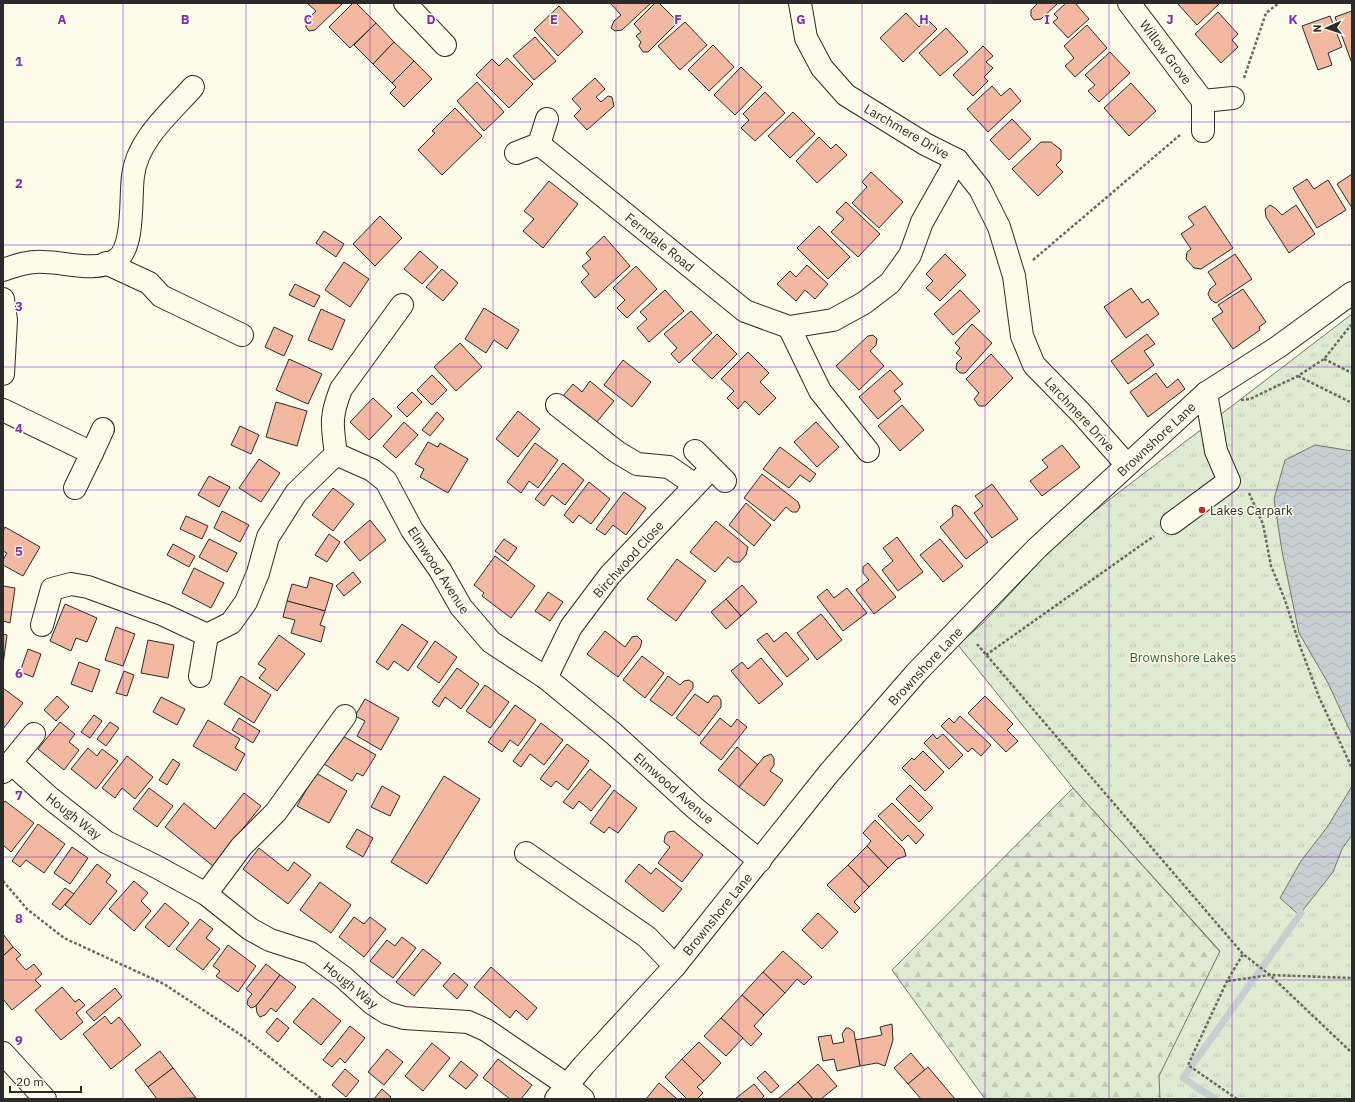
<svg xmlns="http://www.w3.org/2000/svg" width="1355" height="1102" viewBox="0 0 1355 1102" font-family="'IBM Plex Sans',sans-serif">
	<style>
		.forest { fill: url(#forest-firs); stroke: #74746e }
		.park { fill: url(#park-tufts); stroke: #74746e }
		.water { fill: url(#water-waves); stroke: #74746e }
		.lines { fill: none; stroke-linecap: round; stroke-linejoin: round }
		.stream { stroke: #c7d0d0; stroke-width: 7 }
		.building { fill: #f2b8a0; stroke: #2b2b2b }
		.minor-casing { stroke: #2b2b2b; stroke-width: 24 }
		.path { stroke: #6a6964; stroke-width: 2.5; stroke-dasharray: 3 2; stroke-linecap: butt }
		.minor { stroke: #fdfbea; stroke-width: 22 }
		.grid { fill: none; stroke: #7b2cbf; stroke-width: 1; stroke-opacity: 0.55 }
		.poi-dot { fill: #c62828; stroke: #fdfbea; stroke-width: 1.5 }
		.labels { text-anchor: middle; stroke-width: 3; stroke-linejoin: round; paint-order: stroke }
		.street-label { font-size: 13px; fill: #2b2b2b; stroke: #fdfbea }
		.poi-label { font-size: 13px; fill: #2b2b2b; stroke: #fdfbea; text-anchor: start }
		.park-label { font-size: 13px; fill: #34623c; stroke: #fdfbea }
		.grid-label { font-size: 13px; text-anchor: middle; font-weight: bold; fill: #7b2cbf; stroke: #fdfbea; stroke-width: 3; stroke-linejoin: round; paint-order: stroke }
	</style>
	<defs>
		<pattern id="forest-firs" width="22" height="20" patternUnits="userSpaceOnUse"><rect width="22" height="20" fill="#deebd1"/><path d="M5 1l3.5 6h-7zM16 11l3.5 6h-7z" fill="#bfcab4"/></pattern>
		<pattern id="park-tufts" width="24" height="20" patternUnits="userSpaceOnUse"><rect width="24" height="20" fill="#deebd1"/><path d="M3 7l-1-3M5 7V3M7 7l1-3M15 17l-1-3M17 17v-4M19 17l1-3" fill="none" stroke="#bfcab4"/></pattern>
		<pattern id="water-waves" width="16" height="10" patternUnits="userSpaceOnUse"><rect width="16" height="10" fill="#c7d0d0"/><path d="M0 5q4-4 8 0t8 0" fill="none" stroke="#abb3b3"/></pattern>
	</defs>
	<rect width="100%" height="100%" fill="#fdfbea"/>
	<!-- forest -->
	<polygon class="forest" points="1073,788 1352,1099 985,1099 892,970"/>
	<!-- park -->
	<polygon class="park" points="1352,314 1352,1099 1160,1099 1159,1076 1220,951 1073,788 958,645 983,623 1066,533"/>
	<!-- water -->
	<g class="water">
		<polygon points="1315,445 1352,451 1352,735 1328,683 1299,633 1282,551 1274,499 1285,460"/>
		<polygon points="1352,786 1352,835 1342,849 1333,872 1299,915 1280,898 1301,861 1328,826"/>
	</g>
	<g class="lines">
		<!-- stream -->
		<polyline class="stream" points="1215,1099 1183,1078 1301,913"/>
	</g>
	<!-- building -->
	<g class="building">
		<polygon points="307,3 343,3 315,30 309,31 306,27 306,21 316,11"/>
		<polygon points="353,3 356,3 376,23 350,48 329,27"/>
		<polygon points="610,3 651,3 622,30 615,31 611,28 614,21 621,15"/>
		<polygon points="655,3 659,3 678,22 648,52 643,52 639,46 641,42 636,36 641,32 634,24"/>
		<polygon points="1038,3 1058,3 1041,19 1034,20 1031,16 1031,10"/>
		<polygon points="1066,3 1075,3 1089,19 1068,38 1053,22 1058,18 1054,14"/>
		<polygon points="1177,3 1220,3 1197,25"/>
		<polygon points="559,6 583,32 558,56 534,30"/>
		<polygon points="1352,11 1352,60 1351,61 1335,17"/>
		<polygon points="1218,12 1238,34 1232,40 1238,47 1221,63 1195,34"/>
		<polygon points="906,13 919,27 927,19 937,29 903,62 880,38"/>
		<polygon points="1330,16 1342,47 1328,53 1332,65 1318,70 1302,26"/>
		<polygon points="685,22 707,45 680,70 658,46"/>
		<polygon points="376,23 394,42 373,64 354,45"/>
		<polygon points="1087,25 1107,48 1075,77 1065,66 1074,58 1064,46"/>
		<polygon points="946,28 968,52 940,76 919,53"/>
		<polygon points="535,37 556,61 534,80 513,56"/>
		<polygon points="394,42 414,61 392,83 373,64"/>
		<polygon points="713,45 734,67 709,91 688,70"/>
		<polygon points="983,46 993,56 986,62 993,68 984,77 988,81 973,96 953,75"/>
		<polygon points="1110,52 1130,73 1099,102 1088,91 1095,85 1085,75"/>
		<polygon points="507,58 533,84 509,108 476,75 492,59 499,66"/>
		<polygon points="414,61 432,79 404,107 390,93 396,87 392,83"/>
		<polygon points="741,67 762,87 735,115 714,95"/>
		<polygon points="595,78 605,89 596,97 601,102 608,96 612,97 614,106 587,130 574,116 581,109 572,99"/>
		<polygon points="477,82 504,112 484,131 457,101"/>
		<polygon points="1131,83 1156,111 1129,136 1104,108"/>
		<polygon points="992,86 1001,96 1010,88 1021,101 988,132 967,109"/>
		<polygon points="765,92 785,113 755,141 741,128 749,120 743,114"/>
		<polygon points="455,108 482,136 442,175 418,150 435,133 432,131"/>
		<polygon points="793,112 815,134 790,158 768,136"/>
		<polygon points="1012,119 1031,139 1009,160 990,140"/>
		<polygon points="819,137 831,149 836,144 847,155 817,183 796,161"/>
		<polygon points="1041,142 1051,142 1061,150 1061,160 1056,165 1063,172 1038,196 1012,169"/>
		<polygon points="871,172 903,202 879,228 852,203 867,187 862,182"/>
		<polygon points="1352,174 1352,208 1337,184"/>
		<polygon points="1307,179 1314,189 1328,180 1346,210 1317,228 1293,188"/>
		<polygon points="549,181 578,204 543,248 523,231 534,219 524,211"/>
		<polygon points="846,202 880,234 858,257 831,232 844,219 836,212"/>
		<polygon points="1270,205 1275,208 1282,215 1296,205 1315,234 1289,253 1266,217 1265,209"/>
		<polygon points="1205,206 1233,248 1201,269 1194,268 1186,259 1187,252 1191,249 1181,234 1194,225 1188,217"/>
		<polygon points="380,216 402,238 375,266 353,244"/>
		<polygon points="819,226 850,257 828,279 797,248"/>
		<polygon points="324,231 344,244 336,257 316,243"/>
		<polygon points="604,236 630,266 595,298 581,282 589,274 582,266 591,259 586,253"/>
		<polygon points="420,251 438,267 422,284 404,269"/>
		<polygon points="945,254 966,275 940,301 926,288 933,281 926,274"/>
		<polygon points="1235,254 1252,279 1216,303 1211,300 1208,294 1210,289 1216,284 1208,272"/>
		<polygon points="344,262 369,279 350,307 325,290"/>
		<polygon points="807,265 828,284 815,299 805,290 796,301 777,284 790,271 796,277"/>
		<polygon points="636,266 657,289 627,318 617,308 625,300 613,288"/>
		<polygon points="442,269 458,283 443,301 426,287"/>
		<polygon points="295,284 320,296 314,307 289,295"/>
		<polygon points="1131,288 1142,303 1148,299 1159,314 1126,338 1104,307"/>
		<polygon points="1243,289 1266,322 1259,327 1260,330 1233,349 1212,319 1223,312 1218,305"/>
		<polygon points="665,290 684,311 649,342 637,328 647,319 640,312"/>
		<polygon points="960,290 980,311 953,335 934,314"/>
		<polygon points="484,308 519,330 507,349 494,340 486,353 465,339"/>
		<polygon points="321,309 345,320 332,350 308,340"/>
		<polygon points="691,311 712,333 679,363 671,354 677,348 664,334"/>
		<polygon points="972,324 992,343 965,373 960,373 956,369 957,363 962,358 956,353 960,348 955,343"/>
		<polygon points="274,327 293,336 284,356 265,347"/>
		<polygon points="717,334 737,354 712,379 692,360"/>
		<polygon points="1147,334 1155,344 1144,351 1154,365 1128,384 1111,361"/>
		<polygon points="873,335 877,339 876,345 870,351 884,366 859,390 836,366 868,336"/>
		<polygon points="460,343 482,367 456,391 434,367"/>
		<polygon points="748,352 769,373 760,382 776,398 759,415 745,401 738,409 727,398 734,391 721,379"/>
		<polygon points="991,354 1013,378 985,406 979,406 974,399 979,393 966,379"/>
		<polygon points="289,359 322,374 308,404 276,390"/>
		<polygon points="623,360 651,382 632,407 604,385"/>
		<polygon points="890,370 903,384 894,391 901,399 878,419 859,397"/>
		<polygon points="1156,373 1167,388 1178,379 1185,389 1148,417 1130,392"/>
		<polygon points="432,375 447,390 432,405 417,390"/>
		<polygon points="590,381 614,401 596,423 563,396 573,384 582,392"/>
		<polygon points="412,392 422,402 407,417 397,407"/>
		<polygon points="373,398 392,416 369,440 350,422"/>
		<polygon points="276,402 307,411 297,446 266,437"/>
		<polygon points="902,405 924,430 900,451 878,426"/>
		<polygon points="518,411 540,429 518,457 496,439"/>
		<polygon points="437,412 444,419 430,436 422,430"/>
		<polygon points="404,422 418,435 396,458 383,446"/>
		<polygon points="816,422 839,447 817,467 794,442"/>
		<polygon points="240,426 259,435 251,454 231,445"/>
		<polygon points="428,442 438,447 440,443 468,459 448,493 420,477 424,469 415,464"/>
		<polygon points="535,443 558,460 538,488 529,481 521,493 507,482"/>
		<polygon points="1062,445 1080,467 1042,496 1030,481 1048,467 1042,460"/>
		<polygon points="780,447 816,474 810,482 800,475 789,488 763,469"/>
		<polygon points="259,459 280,473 261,502 239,488"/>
		<polygon points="563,463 584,480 565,505 552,495 544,506 535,499"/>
		<polygon points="762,474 798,502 800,507 797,512 792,512 786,507 774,521 744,498"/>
		<polygon points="209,476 230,487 219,507 198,495"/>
		<polygon points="589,482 610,499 591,524 579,515 573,523 564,515"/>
		<polygon points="992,484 1018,519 992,538 974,513 983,506 975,496"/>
		<polygon points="333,488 354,504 333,531 312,515"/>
		<polygon points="624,492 646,508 626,535 613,525 605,535 596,529"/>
		<polygon points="746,503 771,525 754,546 729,525"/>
		<polygon points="955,505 960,507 988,542 966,559 940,527 953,516 952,508"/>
		<polygon points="222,511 249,525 240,542 214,528"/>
		<polygon points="186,516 208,526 202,539 180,529"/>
		<polygon points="370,520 386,540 360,561 344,542"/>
		<polygon points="716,521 748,547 746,555 740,562 734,562 728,557 715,572 690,552"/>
		<polygon points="5,527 40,547 23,576 3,565 3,560 7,553 3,551 3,531"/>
		<polygon points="329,534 340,542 327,562 315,555"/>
		<polygon points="897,537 923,572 898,591 882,570 893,561 883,548"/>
		<polygon points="209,539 237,553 227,572 199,557"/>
		<polygon points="504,539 517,548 508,561 495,551"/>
		<polygon points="940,539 963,566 943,582 920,555"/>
		<polygon points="173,544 195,556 189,567 167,555"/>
		<polygon points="495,556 535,586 511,618 482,596 484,593 474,585"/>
		<polygon points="677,559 706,581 676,621 647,599"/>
		<polygon points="868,563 896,597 874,614 856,590 869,580 863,573 863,567"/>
		<polygon points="194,568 224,583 211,608 182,593"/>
		<polygon points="353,572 361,582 344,596 336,586"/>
		<polygon points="310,577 333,584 325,611 287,601 292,584 307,588"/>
		<polygon points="742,585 757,602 741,616 726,599"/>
		<polygon points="3,586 15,588 10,623 3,621"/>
		<polygon points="847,588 867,613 843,631 817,597 827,589 834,598"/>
		<polygon points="548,592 563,602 550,621 535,611"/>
		<polygon points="726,599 741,616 726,629 711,612"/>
		<polygon points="287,601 325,611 320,625 325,627 321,642 291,633 295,620 283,617"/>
		<polygon points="65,604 97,618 87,642 76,638 71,651 50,641"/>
		<polygon points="821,614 842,640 817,660 797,633"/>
		<polygon points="402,624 428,642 408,671 394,661 388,670 376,662"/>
		<polygon points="116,627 135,634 123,666 105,660"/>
		<polygon points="605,631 625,647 632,637 637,636 642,641 640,648 618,677 587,654"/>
		<polygon points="786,632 809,659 787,677 757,640 767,633 774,642"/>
		<polygon points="3,634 7,635 3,665"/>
		<polygon points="279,635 305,654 277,691 259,678 266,669 258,664"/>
		<polygon points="148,640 174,645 168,678 141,673"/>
		<polygon points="435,641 457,657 439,683 417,667"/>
		<polygon points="28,649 41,654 33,677 20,672"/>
		<polygon points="642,656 664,673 645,698 623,680"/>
		<polygon points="761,658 783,684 759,704 731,671 742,662 748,669"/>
		<polygon points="79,662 100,670 92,692 71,684"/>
		<polygon points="457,668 479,684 461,709 445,697 439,707 432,702"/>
		<polygon points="124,671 134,675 127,696 116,693"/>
		<polygon points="241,676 271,695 254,723 224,704"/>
		<polygon points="668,676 680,685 684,681 689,680 693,683 693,688 672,716 650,700"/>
		<polygon points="485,685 509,702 490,728 466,711"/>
		<polygon points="3,688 23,703 3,729"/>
		<polygon points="695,694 708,703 713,696 718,696 721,700 721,707 699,736 676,718"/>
		<polygon points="57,696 69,707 56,721 44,710"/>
		<polygon points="985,696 1013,724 1007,730 1018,741 1006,752 968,713"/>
		<polygon points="161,697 185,709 177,725 153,712"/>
		<polygon points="365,699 399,718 381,750 357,736 365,721 355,716"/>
		<polygon points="515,705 536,720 518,746 510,740 502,752 488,742"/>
		<polygon points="94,715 102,721 90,738 81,732"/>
		<polygon points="960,716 991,745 981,756 972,748 968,752 941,726 949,718 954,723"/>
		<polygon points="239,718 260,731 253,743 232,730"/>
		<polygon points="720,718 731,727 737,719 747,727 721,760 700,743"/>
		<polygon points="208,720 240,739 235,748 245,754 236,771 193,746"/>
		<polygon points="60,722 75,734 69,742 79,750 64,770 38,749"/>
		<polygon points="110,722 119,728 106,746 97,739"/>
		<polygon points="541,723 563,740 544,765 530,754 521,767 513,761"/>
		<polygon points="933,734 937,739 943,734 963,755 949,769 924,743"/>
		<polygon points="341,735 376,755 363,776 357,773 352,781 324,764"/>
		<polygon points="567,744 589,761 568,790 556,781 551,787 540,779"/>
		<polygon points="737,747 758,765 739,787 718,770"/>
		<polygon points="88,748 97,756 102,749 118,761 96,789 71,769"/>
		<polygon points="923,751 944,772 925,791 902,768 912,758 914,760"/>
		<polygon points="771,754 774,758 774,765 770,771 783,780 764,806 739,787 764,757"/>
		<polygon points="127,756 153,777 135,799 122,788 115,798 102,788"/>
		<polygon points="173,759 180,764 167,785 159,780"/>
		<polygon points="590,769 611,786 591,811 579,801 573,809 563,802"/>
		<polygon points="316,773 347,791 329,823 297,806"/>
		<polygon points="444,776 480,799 427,884 391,862"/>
		<polygon points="910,785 933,808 919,822 896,799"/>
		<polygon points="382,786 400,796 390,816 371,807"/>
		<polygon points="149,788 173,806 157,827 133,809"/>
		<polygon points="614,790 637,808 618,833 609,827 604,833 590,823"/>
		<polygon points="244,793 261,806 213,866 165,827 184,803 215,829"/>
		<polygon points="5,801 34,823 11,852 3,845 3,804"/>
		<polygon points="892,803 924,835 916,844 908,835 902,841 878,816"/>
		<polygon points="875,820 904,849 906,856 897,859 888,868 867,846 871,841 863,833"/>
		<polygon points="38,824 65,844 44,873 26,860 20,867 12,861"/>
		<polygon points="357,829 373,838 363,857 346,847"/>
		<polygon points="674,831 703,855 682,882 658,863 670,847 664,842 665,836 668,832"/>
		<polygon points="867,846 888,868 869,887 848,865"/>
		<polygon points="72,847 88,858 70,884 54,873"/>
		<polygon points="259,848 288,871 294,862 311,875 288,904 243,869"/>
		<polygon points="97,864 111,875 106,882 117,891 90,925 65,905"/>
		<polygon points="639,864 651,874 656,868 682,889 663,912 625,881"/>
		<polygon points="848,865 869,887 854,902 860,908 855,913 827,885"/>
		<polygon points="134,881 148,893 141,901 151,911 134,931 109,909"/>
		<polygon points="320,882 351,905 331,933 300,910"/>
		<polygon points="65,888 74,894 60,910 52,904"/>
		<polygon points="165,903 189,923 169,947 145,927"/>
		<polygon points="818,913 838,932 822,949 802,930"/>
		<polygon points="354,917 364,924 370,917 386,929 364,957 339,937"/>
		<polygon points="200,919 213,929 206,938 220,949 203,970 176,949"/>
		<polygon points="3,934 13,947 3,956"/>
		<polygon points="402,937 416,948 393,978 370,961 387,940 395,946"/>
		<polygon points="228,945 256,966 238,992 216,976 220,971 213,966"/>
		<polygon points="13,947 21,955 16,959 26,970 34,964 42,974 35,980 41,986 12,1010 3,999 3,956"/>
		<polygon points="423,949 441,963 414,996 396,982"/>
		<polygon points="783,951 812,977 804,985 797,979 785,993 763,972"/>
		<polygon points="266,964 280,975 256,1006 251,1008 247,1004 248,999 252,994 246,989"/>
		<polygon points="491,967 537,1008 527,1020 516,1010 510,1018 474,987"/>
		<polygon points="763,972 785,993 764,1015 742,995"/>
		<polygon points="454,973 468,985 457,999 443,986"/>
		<polygon points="280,975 296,987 276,1012 271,1008 265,1015 260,1017 257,1013 256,1006"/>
		<polygon points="62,987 75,1002 79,999 85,1005 76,1013 83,1022 61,1040 35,1010"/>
		<polygon points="115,988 122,997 94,1021 86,1012"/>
		<polygon points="742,995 764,1015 754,1026 762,1034 751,1046 721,1018"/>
		<polygon points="313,998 341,1021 321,1045 293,1022"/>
		<polygon points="105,1016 111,1024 119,1017 141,1045 111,1069 83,1034"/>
		<polygon points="277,1018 289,1028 278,1042 266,1032"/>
		<polygon points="721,1018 743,1038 726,1056 704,1036"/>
		<polygon points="892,1024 893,1040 885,1066 877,1063 860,1066 855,1040 882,1035 880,1027"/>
		<polygon points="350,1026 365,1038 345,1063 340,1058 332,1067 323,1060"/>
		<polygon points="846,1028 849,1028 854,1032 860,1066 837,1071 834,1059 823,1061 818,1037 831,1035 833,1044 844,1042 842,1034"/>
		<polygon points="699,1042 721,1063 704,1081 682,1059"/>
		<polygon points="432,1043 450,1058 423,1091 405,1076"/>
		<polygon points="387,1049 403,1062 384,1085 368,1072"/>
		<polygon points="160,1051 173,1068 148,1087 135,1070"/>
		<polygon points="911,1053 925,1070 908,1084 894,1068"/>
		<polygon points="498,1059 532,1085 521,1099 510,1099 483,1078"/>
		<polygon points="682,1059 704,1081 697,1087 703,1093 697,1099 687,1099 665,1077"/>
		<polygon points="461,1061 478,1075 466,1089 449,1076"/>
		<polygon points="818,1064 837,1086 821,1099 813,1099 798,1082"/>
		<polygon points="928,1067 955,1099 921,1099 908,1084"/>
		<polygon points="173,1068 196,1098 157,1099 148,1087"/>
		<polygon points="345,1069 359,1081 346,1097 332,1085"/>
		<polygon points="765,1071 779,1086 771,1093 757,1078"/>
		<polygon points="798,1082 813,1099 778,1099"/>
		<polygon points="659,1083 677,1099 646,1099"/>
		<polygon points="754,1084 764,1096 761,1099 735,1099"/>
		<polygon points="382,1089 391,1097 389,1099 374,1099"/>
	</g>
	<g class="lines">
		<defs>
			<g id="minor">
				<polyline points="405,3 445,45"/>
				<polyline points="800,3 806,38 822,68 846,95 925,144 957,160 980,189 999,227 1014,276 1022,336 1034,365 1081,413 1127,465"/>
				<polyline points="1129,3 1203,101 1203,131"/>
				<polyline points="1203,101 1233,98"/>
				<polyline points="539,144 745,311 789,327 833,320 864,303 890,283 910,255 922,222 957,160"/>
				<polyline points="516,153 539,144 547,119"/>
				<polyline points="106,263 149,283 161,296 242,335"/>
				<path d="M3,270C17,265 29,261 44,262C66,262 95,273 116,260C135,248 130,196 133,176C137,140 170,113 193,87"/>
				<polyline points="3,299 6,320 3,374"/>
				<polyline points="789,327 820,391 868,451"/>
				<polyline points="557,405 617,452 637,464 669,467 695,485"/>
				<polyline points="3,410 92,453 75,488"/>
				<polyline points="695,451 725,481"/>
				<polyline points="92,453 103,429"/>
				<path d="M336,454C332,425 330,417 341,389L402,305"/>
				<polyline points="1172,523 1229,481 1216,451 1206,393"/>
				<polyline points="42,625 52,589 71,584 88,587 164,615 207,635 231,623 246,602 258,573 268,537 296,493 336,454 372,470 386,481 412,530 440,570 461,607 491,642 546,678 614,734 696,809 760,861"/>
				<polyline points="200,676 207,635"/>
				<polyline points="546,678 571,627 610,575 711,469"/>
				<polyline points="11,763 50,798 106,842 155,866 206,894 250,929 270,940 310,953 343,977 373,1004 387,1013 404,1018 468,1022 486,1030 567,1085 583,1099"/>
				<polyline points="3,772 34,734"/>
				<polyline points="526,853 647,937 675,966"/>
				<polyline points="206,894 241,847 276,812 345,716"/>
				<polyline points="3,1053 45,1099"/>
				<polyline points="556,1099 584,1065 675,966 829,773 916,673 1037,548 1206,393 1278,347 1352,293"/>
			</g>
		</defs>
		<!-- minor casing -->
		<use href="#minor" class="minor-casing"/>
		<!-- path -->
		<g class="path">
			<polyline points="1244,78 1266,13 1279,3"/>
			<polyline points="1033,260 1180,135"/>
			<polyline points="1324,359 1352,373"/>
			<polyline points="1298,376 1352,403"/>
			<polyline points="1241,400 1250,399 1298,376 1324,359 1351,325"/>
			<polyline points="1249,493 1263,524 1271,566 1285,600 1300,646 1319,697 1352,768"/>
			<polyline points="977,644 1243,954 1270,975 1352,1053"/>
			<polyline points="986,655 1154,536"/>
			<polyline points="3,881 27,909 64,938 164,984 244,1037 322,1099"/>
			<polyline points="1228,981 1270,975 1352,978"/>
			<polyline points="1237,1099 1188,1065 1227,981 1243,954"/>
		</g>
		<!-- minor -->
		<use href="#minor" class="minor"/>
	</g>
	<!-- grid -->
	<path class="grid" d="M123,3V1099M246,3V1099M370,3V1099M493,3V1099M616,3V1099M739,3V1099M862,3V1099M985,3V1099M1109,3V1099M1232,3V1099M3,122H1352M3,245H1352M3,367H1352M3,490H1352M3,612H1352M3,735H1352M3,857H1352M3,980H1352"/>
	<!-- markers -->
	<circle class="poi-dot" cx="1202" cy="510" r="4"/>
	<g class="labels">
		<!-- street labels -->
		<g class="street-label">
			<text transform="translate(1166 52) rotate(53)" y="5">Willow Grove</text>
			<text transform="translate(907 131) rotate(30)" y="5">Larchmere Drive</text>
			<text transform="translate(660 242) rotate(39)" y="5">Ferndale Road</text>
			<text transform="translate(1080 414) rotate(47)" y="5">Larchmere Drive</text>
			<text transform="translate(1156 439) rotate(-43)" y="5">Brownshore Lane</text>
			<text transform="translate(628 559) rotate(-48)" y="5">Birchwood Close</text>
			<text transform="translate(439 570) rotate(57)" y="5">Elmwood Avenue</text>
			<text transform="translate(925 666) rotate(-47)" y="5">Brownshore Lane</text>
			<text transform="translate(674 788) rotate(41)" y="5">Elmwood Avenue</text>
			<text transform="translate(74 816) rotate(38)" y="5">Hough Way</text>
			<text transform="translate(717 914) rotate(-51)" y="5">Brownshore Lane</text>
			<text transform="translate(351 985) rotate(39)" y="5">Hough Way</text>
		</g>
		<!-- poi labels -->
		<g class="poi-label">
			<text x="1210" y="515">Lakes Carpark</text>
		</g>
		<!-- park labels -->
		<g class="park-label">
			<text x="1183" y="662">Brownshore Lakes</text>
		</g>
	</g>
	<g class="grid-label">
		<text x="62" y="24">A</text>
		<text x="185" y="24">B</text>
		<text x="308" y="24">C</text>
		<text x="431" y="24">D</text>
		<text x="554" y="24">E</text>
		<text x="678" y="24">F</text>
		<text x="801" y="24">G</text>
		<text x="924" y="24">H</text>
		<text x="1047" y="24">I</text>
		<text x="1170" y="24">J</text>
		<text x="1293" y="24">K</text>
		<text x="19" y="66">1</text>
		<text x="19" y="188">2</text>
		<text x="19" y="311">3</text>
		<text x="19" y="433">4</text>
		<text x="19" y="556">5</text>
		<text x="19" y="678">6</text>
		<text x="19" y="800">7</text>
		<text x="19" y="923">8</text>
		<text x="19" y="1045">9</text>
	</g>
	<!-- border -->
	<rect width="1355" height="1102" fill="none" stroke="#2b2b2b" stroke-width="8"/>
	<!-- north arrow -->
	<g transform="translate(1327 28) rotate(267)" stroke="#fdfbea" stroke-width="3" paint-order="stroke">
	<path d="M0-3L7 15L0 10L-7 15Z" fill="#2b2b2b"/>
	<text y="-6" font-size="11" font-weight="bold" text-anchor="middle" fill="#2b2b2b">N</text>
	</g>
	<!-- scale -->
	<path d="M10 1086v6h71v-6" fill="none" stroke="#2b2b2b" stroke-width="2"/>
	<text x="16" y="1086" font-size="12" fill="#2b2b2b" stroke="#fdfbea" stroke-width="3" paint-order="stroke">20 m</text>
</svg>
